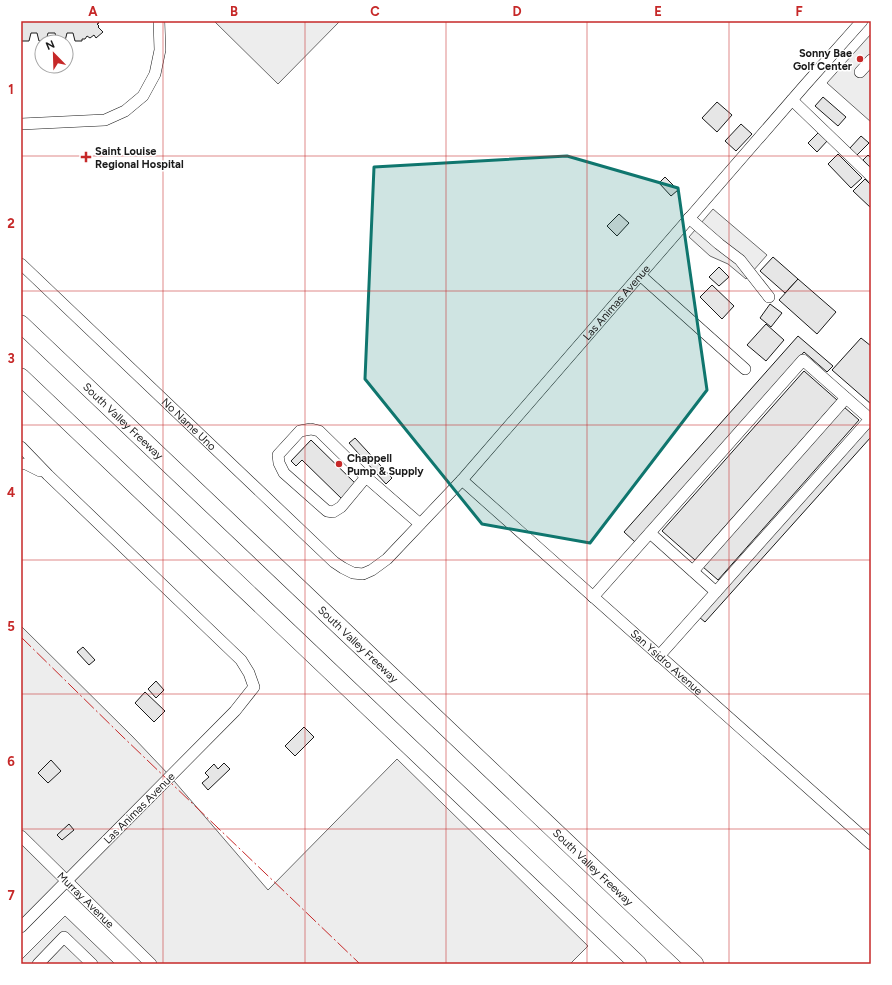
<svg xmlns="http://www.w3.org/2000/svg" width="892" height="985" viewBox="0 0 892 985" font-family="Figtree,sans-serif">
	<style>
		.built { fill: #ededed; stroke: #6a6a6a }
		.building { fill: #e6e6e6; stroke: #1a1a1a }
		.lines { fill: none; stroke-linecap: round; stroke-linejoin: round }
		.minor-casing { stroke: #1a1a1a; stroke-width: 12 }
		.highway-casing { stroke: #1a1a1a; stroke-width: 18 }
		.minor { stroke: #fff; stroke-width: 11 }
		.highway { stroke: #fff; stroke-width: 17 }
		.power { stroke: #c62828; stroke-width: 1; stroke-dasharray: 14 3 2 3; stroke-linecap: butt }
		.marked { fill: #0f766e; fill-opacity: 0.2; stroke: #0f766e; stroke-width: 3; stroke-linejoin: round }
		.grid { fill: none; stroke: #c62828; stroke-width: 1; stroke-opacity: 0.55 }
		.poi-dot { fill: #c62828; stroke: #fff; stroke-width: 1.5 }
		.labels { text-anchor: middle; stroke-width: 3; stroke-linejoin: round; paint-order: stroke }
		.poi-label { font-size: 11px; font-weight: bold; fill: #1a1a1a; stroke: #fff; text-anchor: start }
		.street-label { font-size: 11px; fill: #1a1a1a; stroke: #fff }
		.neatline { fill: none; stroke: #c62828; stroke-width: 1.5 }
		.grid-label { font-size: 13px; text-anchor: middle; font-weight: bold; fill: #c62828 }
	</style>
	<rect width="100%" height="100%" fill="#fff"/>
	<!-- built -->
	<g class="built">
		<polygon points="214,21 340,21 278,84"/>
		<polygon points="871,34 871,122 827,83"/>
		<polygon points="713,209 767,255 746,279 728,264 710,256 689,237"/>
		<polygon points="21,626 133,737 169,775 268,890 397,759 588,946 570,964 152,964 73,881 21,931"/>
		<polygon points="65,916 115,964 21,964 21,960"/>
	</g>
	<!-- building -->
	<g class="building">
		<polygon points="21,21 97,21 99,23 97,24 99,26 98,27 103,32 96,38 94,35 90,38 87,36 85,39 82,39 82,41 75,41 73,33 67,33 65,41 57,41 55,33 48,33 46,41 39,41 37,33 31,33 29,41 21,41"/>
		<polygon points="823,97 846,117 838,126 815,106"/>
		<polygon points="717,102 732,115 717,132 702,118"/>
		<polygon points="741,124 752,134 736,151 725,141"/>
		<polygon points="819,132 828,140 817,152 808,143"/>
		<polygon points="861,136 869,143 857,155 850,148"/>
		<polygon points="838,154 862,178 851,188 828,164"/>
		<polygon points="868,155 871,158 871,168 863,160"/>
		<polygon points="665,177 678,190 671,196 659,183"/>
		<polygon points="865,179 871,185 871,208 853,191"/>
		<polygon points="619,214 629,223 617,236 607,226"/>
		<polygon points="773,257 798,279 785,293 760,271"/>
		<polygon points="719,267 729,277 719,286 709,277"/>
		<polygon points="798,279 836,312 817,334 779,300"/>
		<polygon points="712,285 734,306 722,319 700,297"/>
		<polygon points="770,304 782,313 771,327 760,318"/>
		<polygon points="766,324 784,340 766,361 747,345"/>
		<polygon points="798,336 833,366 827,372 804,352 635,542 624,532"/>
		<polygon points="861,338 871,346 871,404 832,370"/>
		<polygon points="804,371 837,400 695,560 662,531"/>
		<polygon points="844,407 859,420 718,580 703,567"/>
		<polygon points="871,425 871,437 705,622 699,617"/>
		<polygon points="355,438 392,478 386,484 349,443"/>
		<polygon points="311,440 357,485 343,500 302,460 296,466 291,461"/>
		<polygon points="83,647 95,660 89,665 77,652"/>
		<polygon points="156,681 164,690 156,698 148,689"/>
		<polygon points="145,692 165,711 154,722 135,703"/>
		<polygon points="304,727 314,737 295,756 285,746"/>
		<polygon points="51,760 61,771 48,783 38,773"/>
		<polygon points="224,763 230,769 208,790 202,783 209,777 205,773 214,764 218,769"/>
		<polygon points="69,824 74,830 62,840 57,835"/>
	</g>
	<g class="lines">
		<defs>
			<g id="minor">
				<polyline points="860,72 871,60"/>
				<polyline points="792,100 871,176"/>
				<polyline points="21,124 105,120 125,111 143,96 155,74 160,50 159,21"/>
				<polyline points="689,218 719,244 740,260 769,297"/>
				<path id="s1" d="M21,264L334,562L343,568L353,573L363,574L372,570L387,559L462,480L805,85L862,21"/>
				<polyline points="640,275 745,369"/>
				<polyline points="21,447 48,475 241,660 249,673 254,687 235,711 21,927"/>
				<polyline points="21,464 26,464 40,471"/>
				<polyline points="366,477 341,507 333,512 327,511 284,473 279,463 278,455 300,431 311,429 319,431 366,477 420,524"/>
				<path id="s2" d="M462,480L871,844"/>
				<polyline points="650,533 716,592"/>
				<polyline points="693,571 846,398"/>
				<polyline points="593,597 803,360 870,419 659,656"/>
				<path id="s3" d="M21,836L151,964"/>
				<polyline points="38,964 64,937 92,964"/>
			</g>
			<g id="highway">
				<path id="s4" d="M21,324L695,964"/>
				<polyline points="21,377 638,964"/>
			</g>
		</defs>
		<!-- minor casing -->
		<use href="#minor" class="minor-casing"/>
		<!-- highway casing -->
		<use href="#highway" class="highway-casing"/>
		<!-- minor -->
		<use href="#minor" class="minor"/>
		<!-- highway -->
		<use href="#highway" class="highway"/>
		<!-- power -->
		<polyline class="power" points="21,637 122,736 360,964"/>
	</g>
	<!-- marked area -->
	<path class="marked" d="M567,156L678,188L707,390L590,543L482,524L365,379L374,167Z"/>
	<!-- grid -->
	<path class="grid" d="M163,21V964M305,21V964M446,21V964M587,21V964M729,21V964M21,156H871M21,291H871M21,425H871M21,560H871M21,694H871M21,829H871"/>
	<!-- markers -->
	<g class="poi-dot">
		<circle cx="860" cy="59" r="4"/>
		<path d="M84 151h4v4h4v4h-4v4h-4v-4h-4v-4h4z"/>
		<circle cx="339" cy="464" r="4"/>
	</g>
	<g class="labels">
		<!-- poi labels -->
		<g class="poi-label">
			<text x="852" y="57" text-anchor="end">Sonny Bae<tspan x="852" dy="13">Golf Center</tspan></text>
			<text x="95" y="155">Saint Louise<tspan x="95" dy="13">Regional Hospital</tspan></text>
			<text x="347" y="462">Chappell<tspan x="347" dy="13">Pump &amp; Supply</tspan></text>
		</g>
		<!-- street labels -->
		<g class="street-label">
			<text dy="4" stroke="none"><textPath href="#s1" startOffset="837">Las Animas Avenue</textPath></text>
			<text dy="4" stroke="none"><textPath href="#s4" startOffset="141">South Valley Freeway</textPath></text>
			<text dy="4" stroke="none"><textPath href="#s1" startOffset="232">No Name Uno</textPath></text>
			<text dy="4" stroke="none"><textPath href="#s4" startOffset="465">South Valley Freeway</textPath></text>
			<text dy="4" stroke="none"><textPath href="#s2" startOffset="274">San Ysidro Avenue</textPath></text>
			<text transform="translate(139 808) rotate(-45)" y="4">Las Animas Avenue</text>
			<text dy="4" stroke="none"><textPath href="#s4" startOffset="789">South Valley Freeway</textPath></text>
			<text dy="4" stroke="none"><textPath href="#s3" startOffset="91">Murray Avenue</textPath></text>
		</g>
	</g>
	<!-- border -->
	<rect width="892" height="985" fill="none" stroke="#ffffff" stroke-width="44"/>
	<!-- north arrow -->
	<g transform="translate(54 54) rotate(337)"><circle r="19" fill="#ffffff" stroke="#a3a3a3"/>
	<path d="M0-3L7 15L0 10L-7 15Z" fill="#c62828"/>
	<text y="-6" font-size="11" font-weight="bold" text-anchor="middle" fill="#1a1a1a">N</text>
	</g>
	<rect x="22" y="22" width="848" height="941" class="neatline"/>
	<g class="grid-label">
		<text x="93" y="16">A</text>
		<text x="234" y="16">B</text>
		<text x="375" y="16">C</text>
		<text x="517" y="16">D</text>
		<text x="658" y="16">E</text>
		<text x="799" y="16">F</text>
		<text x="11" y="94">1</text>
		<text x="11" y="228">2</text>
		<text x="11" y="363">3</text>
		<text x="11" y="497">4</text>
		<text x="11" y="631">5</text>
		<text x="11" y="766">6</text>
		<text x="11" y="900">7</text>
	</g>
</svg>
